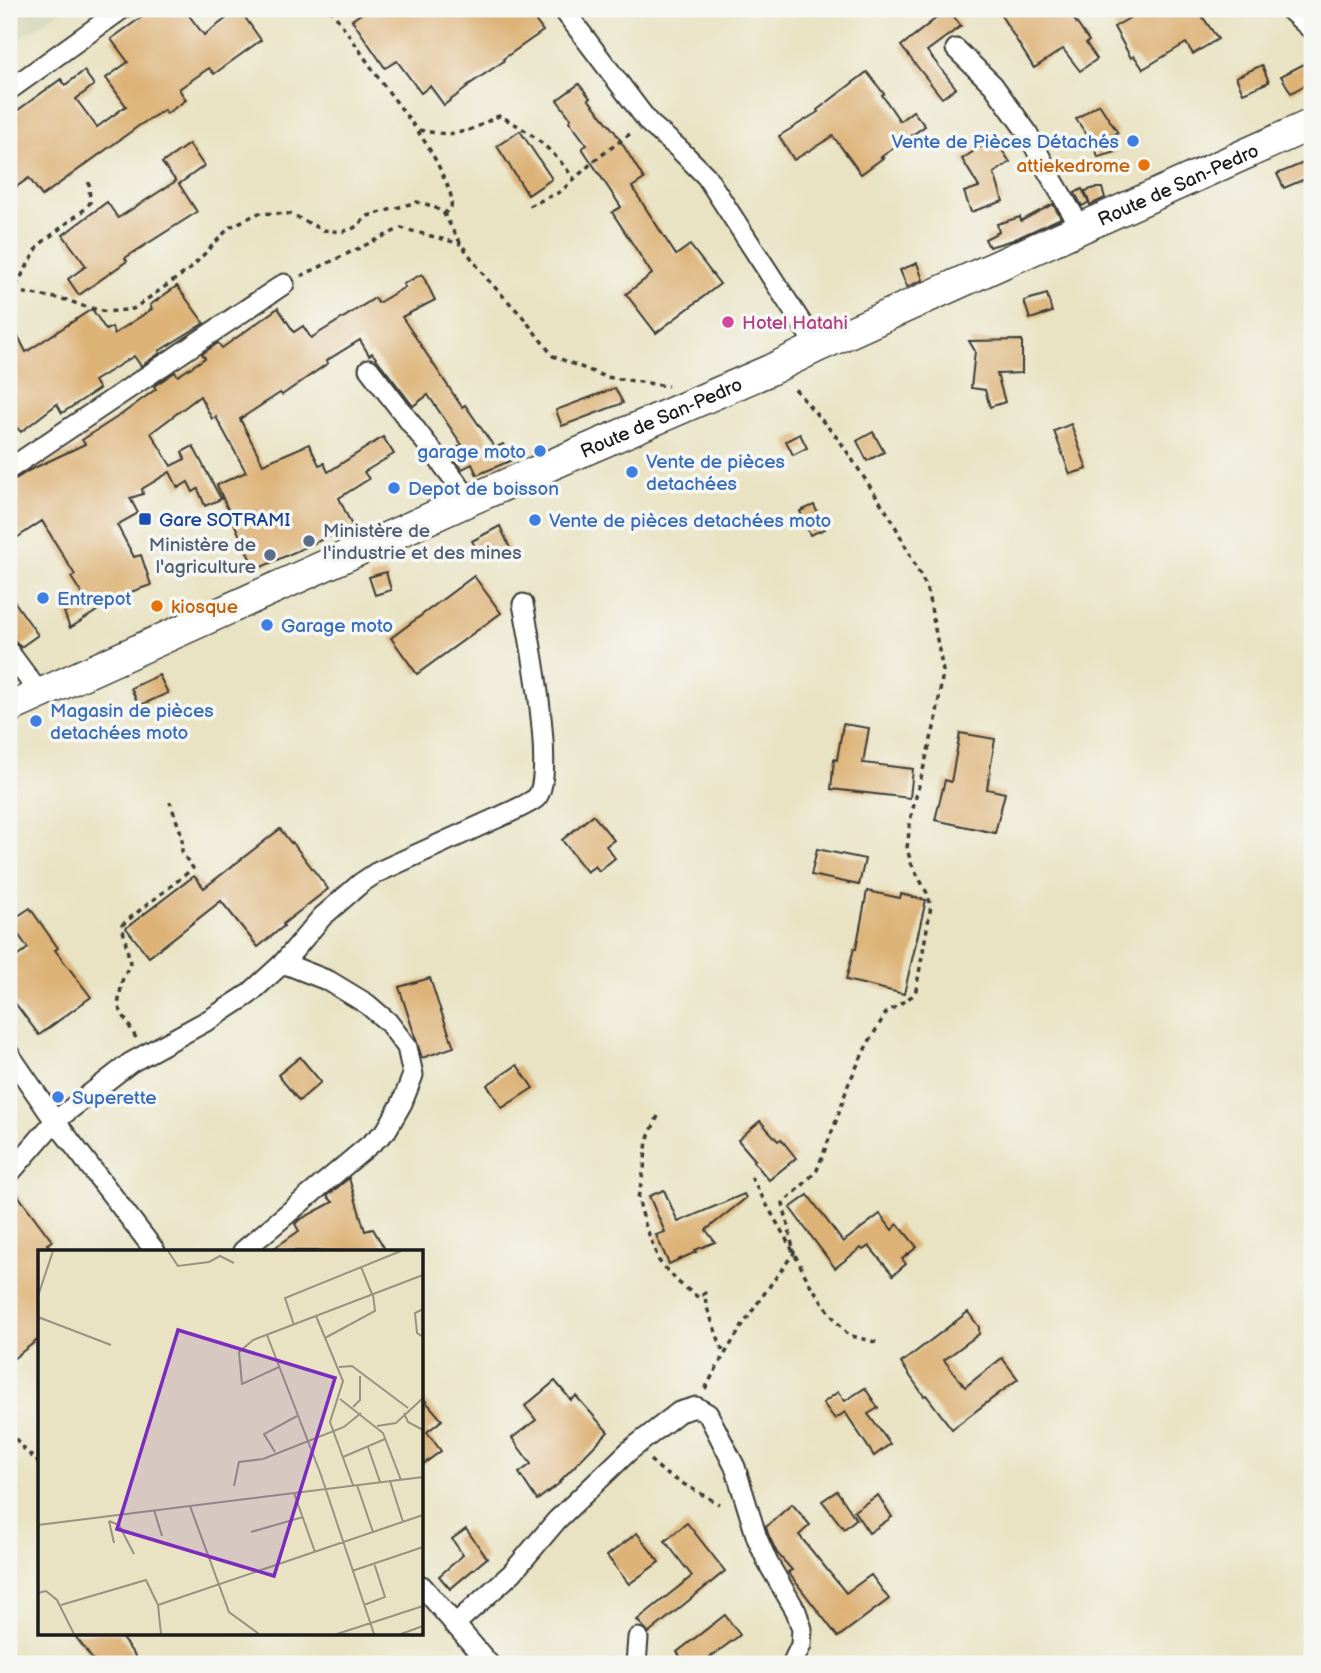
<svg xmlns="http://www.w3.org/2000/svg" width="1321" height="1673" viewBox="0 0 1321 1673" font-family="'Balsamiq Sans',sans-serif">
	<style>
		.built { fill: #d4d6b6 }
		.building { fill: #ddb277 }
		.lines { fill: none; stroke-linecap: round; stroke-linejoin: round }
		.minor-casing { stroke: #3b3a35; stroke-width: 23 }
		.primary-casing { stroke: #3b3a35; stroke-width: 33 }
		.path { stroke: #3b3a35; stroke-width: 3.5; stroke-dasharray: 5 5; stroke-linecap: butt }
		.minor { stroke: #fff; stroke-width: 19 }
		.primary { stroke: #fff; stroke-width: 30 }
		.shop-dot { fill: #3f7fe0; stroke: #f6f6f2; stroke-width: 2.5 }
		.food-dot { fill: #e8710a; stroke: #f6f6f2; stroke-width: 2.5 }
		.hotel-dot { fill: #d1479c; stroke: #f6f6f2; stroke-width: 2.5 }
		.transit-dot { fill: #1a4fb4; stroke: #f6f6f2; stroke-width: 2.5 }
		.service-dot { fill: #5c6f8a; stroke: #f6f6f2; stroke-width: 2.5 }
		.labels { text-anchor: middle; stroke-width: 7; stroke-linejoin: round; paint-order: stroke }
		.shop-label { font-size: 19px; fill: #366cbe; stroke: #f6f6f2; text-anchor: start }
		.food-label { font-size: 19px; fill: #c56008; stroke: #f6f6f2; text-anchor: end }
		.street-label { font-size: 19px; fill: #1c1c1c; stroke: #f6f6f2 }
		.hotel-label { font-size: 19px; fill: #b23c85; stroke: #f6f6f2; text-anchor: start }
		.transit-label { font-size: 19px; fill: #164399; stroke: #f6f6f2; text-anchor: start }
		.service-label { font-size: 19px; fill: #4e5e75; stroke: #f6f6f2; text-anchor: start }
		.inset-road { fill: none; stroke: #979380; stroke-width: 2 }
		.view { fill: #7b2cbf; fill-opacity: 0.15; stroke: #7b2cbf; stroke-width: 3.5 }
		.inset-edge { fill: none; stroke: #1c1c1c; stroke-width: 3.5 }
	</style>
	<rect width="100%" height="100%" fill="#f6f6f2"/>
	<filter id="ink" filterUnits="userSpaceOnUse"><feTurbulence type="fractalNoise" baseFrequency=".0143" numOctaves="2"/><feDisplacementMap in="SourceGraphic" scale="14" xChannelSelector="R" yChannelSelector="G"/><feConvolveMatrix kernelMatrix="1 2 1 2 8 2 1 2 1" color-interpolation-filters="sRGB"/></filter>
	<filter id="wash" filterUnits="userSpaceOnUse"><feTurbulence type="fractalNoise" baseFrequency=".00686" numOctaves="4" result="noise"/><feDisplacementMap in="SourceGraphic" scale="28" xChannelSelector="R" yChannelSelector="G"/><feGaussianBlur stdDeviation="1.57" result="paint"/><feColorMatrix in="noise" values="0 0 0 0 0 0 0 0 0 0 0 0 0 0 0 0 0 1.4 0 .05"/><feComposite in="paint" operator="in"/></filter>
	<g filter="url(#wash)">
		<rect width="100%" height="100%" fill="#e9e3c3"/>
		<!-- built -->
		<polygon class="built" points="9,9 63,9 9,46"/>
		<g id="blocks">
			<!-- building -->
			<g class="building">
				<polygon points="153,9 184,9 204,35 239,9 261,40 214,74 209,68 179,89 186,100 166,114 164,110 140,125 42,196 29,178 9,192 9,127 19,119 14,113 61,79 65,85 84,71 94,85 76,99 97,127 126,106 106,78 128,62 111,39"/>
				<polygon points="368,9 527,9 543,31 503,59 504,61 467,86 468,87 444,105 430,86 421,93 397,61 385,68 352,20"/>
				<polygon points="948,9 961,26 927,51 956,88 942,98 901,46"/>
				<polygon points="997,9 1067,9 1089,41 1086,43 1097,59 1080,71 1063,49 1034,68"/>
				<polygon points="1145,9 1197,9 1218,39 1193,54 1186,43 1143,69 1134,56 1131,58 1114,27"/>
				<polygon points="1312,60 1312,81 1291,93 1281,76"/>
				<polygon points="1262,65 1269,82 1243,93 1236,77"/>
				<polygon points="867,72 884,94 882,95 900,121 913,111 925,126 881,157 883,158 861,174 833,136 794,160 779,136 818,112 817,110"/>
				<polygon points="579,84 590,98 588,99 615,132 644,179 632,187 676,255 690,245 720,284 656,333 626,294 652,274 612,212 621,207 582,148 587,145 569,121 571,119 557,100"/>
				<polygon points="1099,104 1118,133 1111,135 1116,152 1098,157 1095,147 1076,119"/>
				<polygon points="520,131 552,179 528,195 497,146"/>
				<polygon points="994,138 1010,162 994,173 1003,201 971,212 964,192 979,187 962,159"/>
				<polygon points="189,144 204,166 179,184 197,212 125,258 127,261 79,295 68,279 86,266 63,235 107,202 118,218 176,181 162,163"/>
				<polygon points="1308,161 1312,172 1312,176 1284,188 1277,174"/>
				<polygon points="1095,188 1102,188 1105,198 1090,205 1085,191"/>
				<polygon points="1082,189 1089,202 1082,206 1075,193"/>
				<polygon points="1053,204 1061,218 1013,240 989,247 985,239 999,232 997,224 1020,217 1021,221"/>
				<polygon points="917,263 923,280 907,287 900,270"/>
				<polygon points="422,274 435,300 402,317 462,407 465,405 495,448 503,444 512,460 477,475 472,464 462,469 448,452 462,445 428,395 413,406 372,353 369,355 360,340 326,361 328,363 282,395 280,393 240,419 263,464 309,444 319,465 324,463 328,472 383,437 394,454 364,472 369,479 339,498 352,526 255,570 217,485 246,472 216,417 212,419 200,396 151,433 171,466 185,459 182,452 193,446 221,499 205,506 198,489 193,492 188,482 178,488 170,472 142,489 143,494 130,498 138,513 117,525 134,557 141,555 151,585 122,595 70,628 64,612 88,604 71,577 75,575 42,521 9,543 9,483 30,470 85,444 82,440 122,414 156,389 154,386 175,372 178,376 205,358 202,354 218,343 222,348 278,308 294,332 303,326 311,338 375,298 378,303 405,287 403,284"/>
				<polygon points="177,286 204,323 159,351 160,353 141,366 134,356 94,381 99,389 62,413 57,404 21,432 17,428 9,434 9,318 26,352 92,309 106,330 112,327 114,334 152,309 150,305"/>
				<polygon points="1047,294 1052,312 1030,319 1024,301"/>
				<polygon points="1022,340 1022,373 997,374 1005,402 990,407 985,390 971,388 975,351 969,341"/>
				<polygon points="615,388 623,403 562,426 556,410"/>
				<polygon points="1071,424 1087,469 1070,474 1054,431"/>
				<polygon points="873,432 884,452 867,461 857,441"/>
				<polygon points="800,434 807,448 793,455 786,441"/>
				<polygon points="814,505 825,529 810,535 800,511"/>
				<polygon points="500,526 510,548 501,553 482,558 472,541"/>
				<polygon points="386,572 391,590 375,595 369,577"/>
				<polygon points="474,576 501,613 417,674 391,638"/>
				<polygon points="9,594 38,635 21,647 9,637"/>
				<polygon points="159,675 168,693 139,706 131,688"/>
				<polygon points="843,724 869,728 863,763 913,769 910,798 831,789 834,759 837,760"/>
				<polygon points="960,733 995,739 987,789 1005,793 995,833 935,820 945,780 951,782"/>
				<polygon points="593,815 614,840 606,846 615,858 599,871 595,866 587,872 562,840"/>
				<polygon points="280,829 291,843 292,842 328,889 283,924 284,926 258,947 221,901 149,957 126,928 194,876 204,888"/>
				<polygon points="817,849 865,859 859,885 811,875"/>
				<polygon points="867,891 900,898 901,894 926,900 904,994 846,980 854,948 856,949"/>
				<polygon points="30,908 58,948 55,950 91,997 39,1035 9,995 9,963 28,948 9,922"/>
				<polygon points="430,978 438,1003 454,1047 422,1058 399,987"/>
				<polygon points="300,1057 321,1082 299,1101 278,1075"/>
				<polygon points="517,1065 533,1088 502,1108 487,1085"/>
				<polygon points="760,1121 778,1141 781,1139 796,1158 769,1180 753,1161 755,1160 738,1140"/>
				<polygon points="349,1178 365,1231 373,1229 386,1251 270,1251 299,1231 295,1224 299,1220 333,1202 327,1196"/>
				<polygon points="9,1186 11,1186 52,1241 47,1244 53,1251 40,1251 40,1338 9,1362"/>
				<polygon points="664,1190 678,1222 744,1194 746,1198 706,1230 715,1242 695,1250 696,1252 669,1264 656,1235 665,1232 649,1196"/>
				<polygon points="808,1195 843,1242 880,1214 892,1230 898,1224 917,1247 902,1259 906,1264 893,1275 869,1246 863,1250 861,1248 835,1268 790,1208"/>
				<polygon points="968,1312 979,1327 979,1334 944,1360 965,1387 1002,1358 1018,1379 952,1429 926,1395 924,1396 901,1363"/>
				<polygon points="555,1381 571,1400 576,1396 608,1432 559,1482 560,1483 537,1500 519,1473 531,1464 512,1438 536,1420 525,1406"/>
				<polygon points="865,1388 878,1408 868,1414 890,1444 874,1456 845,1412 835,1419 823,1403 838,1392 845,1401"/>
				<polygon points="422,1397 442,1420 427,1432 441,1451 422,1465"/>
				<polygon points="837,1491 856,1519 844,1529 822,1501"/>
				<polygon points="878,1495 892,1517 869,1533 854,1511"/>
				<polygon points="792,1504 810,1525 799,1535 846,1593 871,1575 889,1599 838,1637 788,1572 792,1570 777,1553 768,1534 766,1527"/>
				<polygon points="687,1523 725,1571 649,1633 637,1620 692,1576 665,1541"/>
				<polygon points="466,1529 487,1558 450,1589 439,1576 463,1555 452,1539"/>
				<polygon points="637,1533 659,1562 629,1584 607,1556"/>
				<polygon points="725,1615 740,1635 701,1664 686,1664 677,1652"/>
				<polygon points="73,1633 118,1633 141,1664 96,1664"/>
			</g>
		</g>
	</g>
	<g filter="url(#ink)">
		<use href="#blocks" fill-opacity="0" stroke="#3b3a35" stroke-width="2"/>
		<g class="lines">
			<defs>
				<g id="minor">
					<polyline points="563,9 649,123 678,148 706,176 817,347"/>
					<polyline points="1289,9 1312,30"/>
					<polyline points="956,49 993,85 1027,132 1048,172 1081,228"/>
					<polyline points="9,90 122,9"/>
					<polyline points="369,369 470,500"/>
					<polyline points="9,469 284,284"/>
					<polyline points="9,652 40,694"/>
					<polyline points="9,1054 55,1121 155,1251"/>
					<path d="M9,1174L55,1121L130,1063L212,1018L249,994L283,963L322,917L361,883L376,873C414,856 451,839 488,822C499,817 528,805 536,798C557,778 529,635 523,604"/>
					<polyline points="243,1251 386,1131 402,1103 413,1075 407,1047 388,1022 367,1004 329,981 283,963"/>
					<polyline points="422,1586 489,1664"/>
					<polyline points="454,1625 512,1573 557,1520 629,1451 679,1412 696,1407 708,1414 735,1467 757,1538 768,1563 796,1611 802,1629 801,1645 792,1664"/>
					<polyline points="636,1664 638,1638"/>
				</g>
				<g id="primary">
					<path id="s1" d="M9,708L470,500L770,370L817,347L1312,124"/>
				</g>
			</defs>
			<!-- minor casing -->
			<use href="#minor" class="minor-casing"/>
			<!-- primary casing -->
			<use href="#primary" class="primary-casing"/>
			<!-- path -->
			<g class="path">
				<path d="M330,9C348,32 363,56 380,80C403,112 428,140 443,176C448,187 453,195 451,207L444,214"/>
				<path d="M419,130C439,134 455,136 474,128C483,125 490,119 499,116C529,129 556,153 574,179"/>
				<polyline points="529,206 560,192 594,161 631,133"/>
				<polyline points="301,276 401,228 461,244"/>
				<polyline points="9,291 13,291 39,245 85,209 90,203 89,182"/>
				<polyline points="13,291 67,300 83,306 107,312 133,309 190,269 230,227 259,213 291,214 323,230 342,232 354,228 368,216 417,202 433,206 444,214 461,244 487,279 522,316 553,356 606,377 668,386"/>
				<path d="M136,1038L118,1006L122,981L130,963L122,925C145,905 170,888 193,868L182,853V836L170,802"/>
				<polyline points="658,1116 647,1140 644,1169 638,1198 645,1224 659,1261 678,1282 699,1298 705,1293 706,1305 724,1354"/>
				<polyline points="751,1177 794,1253 809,1283 833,1317 848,1335 879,1343"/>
				<path d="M705,1389C732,1339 760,1298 794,1253L783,1203L801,1187L817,1170L838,1116L848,1085L867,1045L886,1013L912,996L916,990L931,906L927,893L911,863L907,848L911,816L936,720L943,671L931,608L926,586L892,520L840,441L792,386"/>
				<polyline points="9,1431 25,1450 40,1464"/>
				<polyline points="650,1460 666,1474 719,1504"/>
			</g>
			<!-- minor -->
			<use href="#minor" class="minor"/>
			<!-- primary -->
			<use href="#primary" class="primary"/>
		</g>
	</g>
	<!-- markers -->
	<g class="shop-dot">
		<circle cx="1133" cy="141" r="7"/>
		<circle cx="540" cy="451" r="7"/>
		<circle cx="632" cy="472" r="7"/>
		<circle cx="394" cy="488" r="7"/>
		<circle cx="535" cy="520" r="7"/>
		<circle cx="43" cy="598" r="7"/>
		<circle cx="267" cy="625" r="7"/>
		<circle cx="36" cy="721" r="7"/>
		<circle cx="58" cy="1097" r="7"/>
	</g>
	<g class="food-dot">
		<circle cx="1144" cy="165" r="7"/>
		<circle cx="157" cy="606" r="7"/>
	</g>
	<circle class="hotel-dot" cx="728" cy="322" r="7"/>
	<rect class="transit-dot" x="138" y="512" width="14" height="14" rx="3.5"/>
	<g class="service-dot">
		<circle cx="309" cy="541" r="7"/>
		<circle cx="270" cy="555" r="7"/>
	</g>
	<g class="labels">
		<!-- shop labels -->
		<g class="shop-label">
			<text x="1119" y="148" text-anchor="end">Vente de Pièces Détachés</text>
			<text x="526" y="458" text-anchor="end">garage moto</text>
			<text x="646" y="468">Vente de pièces<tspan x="646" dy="22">detachées</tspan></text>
			<text x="408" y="495">Depot de boisson</text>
			<text x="549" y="527">Vente de pièces detachées moto</text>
			<text x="57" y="605">Entrepot</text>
			<text x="281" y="632">Garage moto</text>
			<text x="50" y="717">Magasin de pièces<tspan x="50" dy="22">detachées moto</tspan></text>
			<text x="72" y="1104">Superette</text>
		</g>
		<!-- food labels -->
		<g class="food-label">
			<text x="1130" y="172">attiekedrome</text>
			<text x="171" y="613" text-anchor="start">kiosque</text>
		</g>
		<!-- street labels -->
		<g class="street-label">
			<text dy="7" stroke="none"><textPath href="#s1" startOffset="1281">Route de San-Pedro</textPath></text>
			<text dy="7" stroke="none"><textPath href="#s1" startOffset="714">Route de San-Pedro</textPath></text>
		</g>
		<!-- hotel labels -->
		<g class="hotel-label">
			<text x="742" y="329">Hotel Hatahi</text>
		</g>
		<!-- transit labels -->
		<g class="transit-label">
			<text x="159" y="526">Gare SOTRAMI</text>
		</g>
		<!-- service labels -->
		<g class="service-label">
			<text x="323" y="537">Ministère de<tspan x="323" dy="22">l'industrie et des mines</tspan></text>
			<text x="256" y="551" text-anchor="end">Ministère de<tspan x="256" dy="22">l'agriculture</tspan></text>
		</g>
	</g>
	<!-- overview -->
	<g transform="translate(38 1250)">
		<rect width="385" height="385" fill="#e9e3c3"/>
		<path class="inset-road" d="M130,1L140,16L171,12L182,6L196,13M323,17L334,44M0,46L15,1M385,59L377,63L379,83L385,87M278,66L305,131L292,172L315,235M0,67L73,95M256,75L247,48L363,1M229,85L283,225L336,384M287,88L337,61L335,44M241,117L204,134L201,102L215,90L385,25M301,117L314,116L370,158M302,149L345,183L363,230M315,157L322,150V126M366,163L370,172L385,180M339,176L358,173L385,148M330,197L342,232M237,202L226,184L259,166M305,207L347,189M352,231L365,272M319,235L335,282M196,236L201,212L225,209L306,177L323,163M256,243L277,302M152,256L191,362L221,384M116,260L124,286M71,271L81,275L96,304M71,271L76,293M0,275L385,227M213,282L265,267M314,321L385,297M0,343L8,341L19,350L36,384M23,355L108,330L120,355L123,384M120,355L385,265M326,355L347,347L336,313M299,384L385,356M363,384L385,376"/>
		<path class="view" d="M140,80L297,128L236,326L79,279Z"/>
		<rect width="385" height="385" class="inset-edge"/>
	</g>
	<!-- margin -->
	<rect width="1321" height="1673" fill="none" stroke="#f6f6f2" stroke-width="35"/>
</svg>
